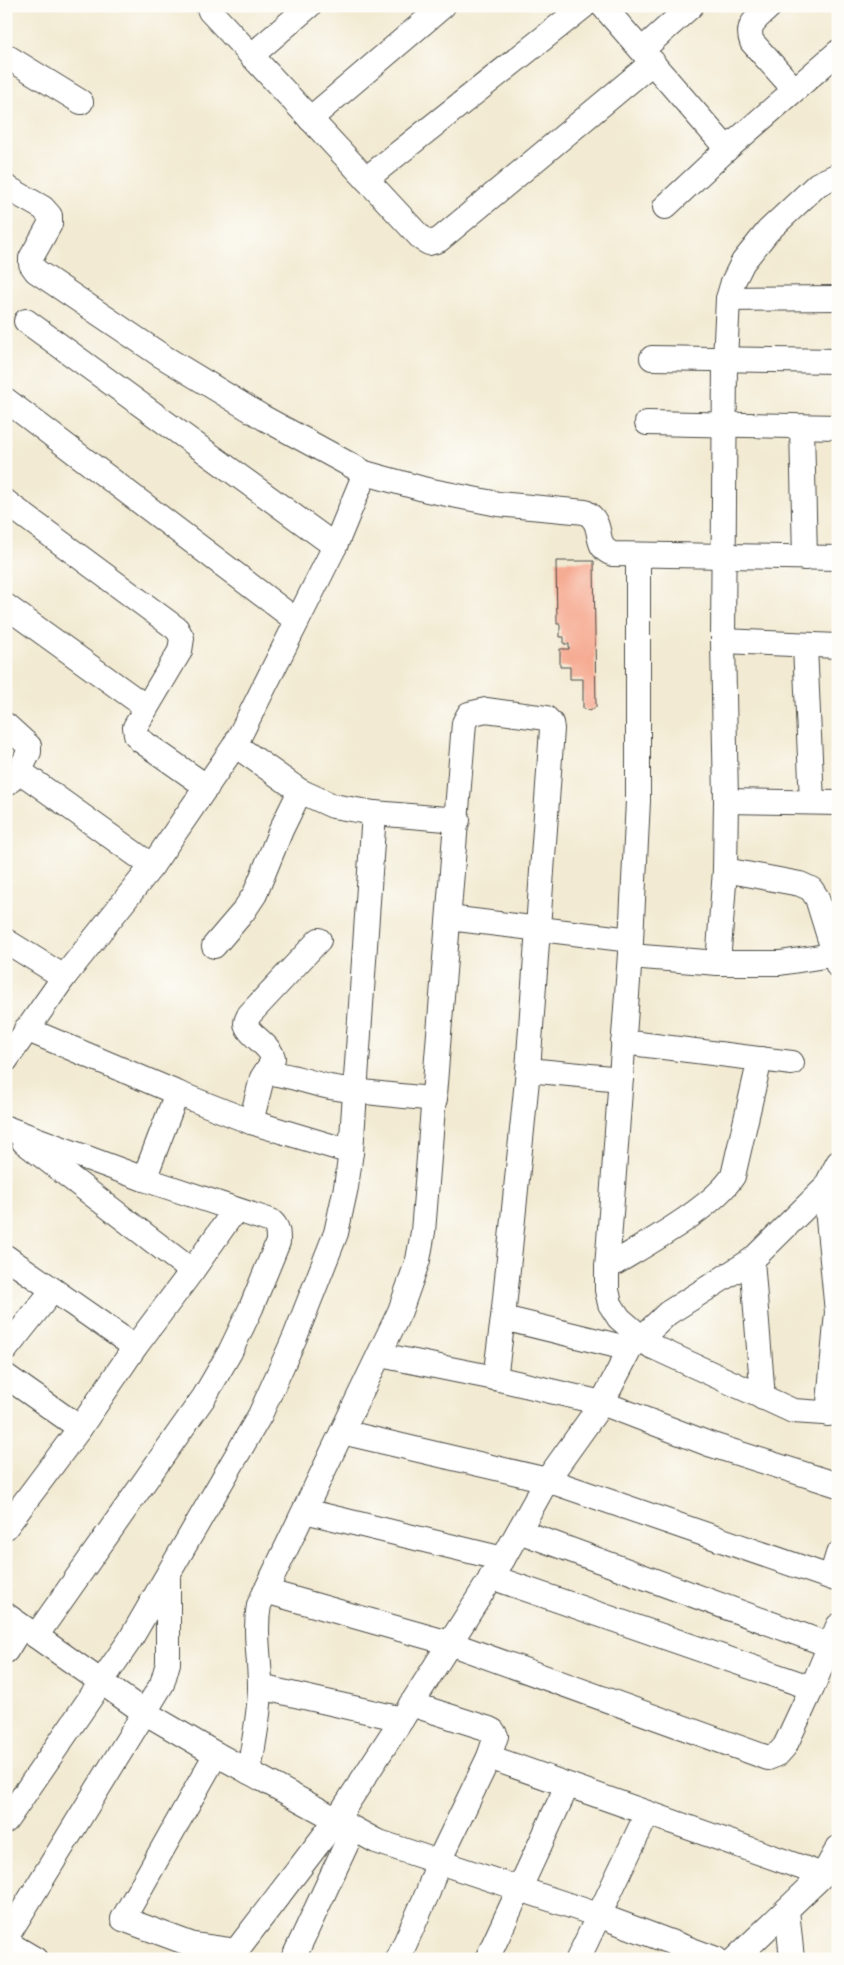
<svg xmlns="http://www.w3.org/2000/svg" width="844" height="1965" viewBox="0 0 844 1965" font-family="'Shantell Sans',sans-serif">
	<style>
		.building { fill: #f6ab93 }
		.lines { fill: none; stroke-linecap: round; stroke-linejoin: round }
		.minor-casing { stroke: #494844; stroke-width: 26 }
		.minor { stroke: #fff; stroke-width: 24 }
	</style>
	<rect width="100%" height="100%" fill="#fdfcf7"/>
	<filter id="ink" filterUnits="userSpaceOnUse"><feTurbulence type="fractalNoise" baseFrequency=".02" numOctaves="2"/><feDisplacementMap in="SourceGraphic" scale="10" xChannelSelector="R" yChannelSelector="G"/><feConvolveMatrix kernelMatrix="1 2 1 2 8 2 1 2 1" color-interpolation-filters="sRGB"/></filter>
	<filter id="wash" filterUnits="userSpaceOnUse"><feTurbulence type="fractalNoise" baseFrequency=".0096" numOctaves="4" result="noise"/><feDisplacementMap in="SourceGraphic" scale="20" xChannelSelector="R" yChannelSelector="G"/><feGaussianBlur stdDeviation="1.12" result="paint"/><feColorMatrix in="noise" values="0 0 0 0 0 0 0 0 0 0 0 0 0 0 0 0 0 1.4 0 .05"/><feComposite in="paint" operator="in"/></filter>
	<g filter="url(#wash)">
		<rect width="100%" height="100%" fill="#f2ead2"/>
		<g id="blocks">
			<!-- building -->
			<polygon class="building" points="556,561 594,561 596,707 590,711 583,708 583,679 570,679 570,667 560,667 560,649 569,649 569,644 564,644 564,637 560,637 560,624 557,624"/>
		</g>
	</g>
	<g filter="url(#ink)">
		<use href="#blocks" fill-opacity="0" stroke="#494844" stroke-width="1"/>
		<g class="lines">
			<defs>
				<g id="minor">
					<polyline points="208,6 210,11 422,239 429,243 439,240 653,62"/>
					<polyline points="603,6 727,149"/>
					<path d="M770,6C758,18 745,24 752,42L794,89"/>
					<polyline points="642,50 691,6"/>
					<polyline points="6,56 81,102"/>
					<polyline points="251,56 309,6"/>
					<polyline points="310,119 443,6"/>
					<polyline points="366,179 584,6"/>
					<path d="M6,187L43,208L50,216V224L31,258V264L36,271L162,356L264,418L365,473L427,490L498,504L585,512C607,524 591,547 613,554L838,558"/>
					<polyline points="665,207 727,149 838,52"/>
					<polyline points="728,299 838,298"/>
					<polyline points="26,321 335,546"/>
					<polyline points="652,358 838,361"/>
					<polyline points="6,400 297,621"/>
					<polyline points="647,423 838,427"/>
					<polyline points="802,427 805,558"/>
					<polyline points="6,502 177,629 182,638 180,651 135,727 136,735 140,740 207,787"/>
					<polyline points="638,555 638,801 631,940 607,1268 607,1290 610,1304 619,1318 651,1346 793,1411 838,1414"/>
					<polyline points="6,606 146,707"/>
					<polyline points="723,641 838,646"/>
					<polyline points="805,646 812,802"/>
					<polyline points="6,725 29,746 29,752 18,774"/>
					<polyline points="235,745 300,791 333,806 374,813 458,820"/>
					<polyline points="6,784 18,774 25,775 152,866"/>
					<polyline points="726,801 838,803"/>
					<polyline points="725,870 800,884 811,889 817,898 838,966"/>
					<polyline points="449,918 631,940"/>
					<polyline points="6,941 64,977"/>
					<polyline points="214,946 243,912 255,894 281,830 300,791"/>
					<polyline points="630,956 718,963 725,870 726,801 723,641 725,360 728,299 733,282 743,262 768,231 818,184 838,175"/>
					<polyline points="718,963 780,963 838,954"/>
					<polyline points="26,1029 177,1093 251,1122 351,1152"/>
					<polyline points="623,1042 792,1063"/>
					<polyline points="6,1060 64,977 152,866 235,745 335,546 365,473"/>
					<polyline points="528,1070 621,1079"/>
					<path d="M266,1073C285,1073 310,1083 330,1087C365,1093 400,1096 435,1099"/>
					<path d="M251,1122L262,1078L271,1064L273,1058C270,1045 247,1034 246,1023C246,1020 248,1018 249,1015L319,940"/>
					<path d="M6,1128L144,1179L271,1221C278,1227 278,1232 278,1242L251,1308L230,1352L204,1397L36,1636"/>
					<polyline points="144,1179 177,1093"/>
					<polyline points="825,1188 837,1312 828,1414"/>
					<polyline points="6,1257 135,1347"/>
					<polyline points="752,1260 763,1398"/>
					<path d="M607,1268C642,1246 712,1209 733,1176L760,1059"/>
					<polyline points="192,1271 235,1210"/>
					<polyline points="503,1318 630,1349"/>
					<polyline points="6,1349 53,1290"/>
					<polyline points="380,1355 495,1378 602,1403 709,1444 838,1485"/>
					<polyline points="6,1376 80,1428"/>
					<polyline points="342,1432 547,1480 838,1580"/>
					<polyline points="305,1511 503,1559"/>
					<polyline points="6,1527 80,1428 135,1347 192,1271 24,1142"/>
					<polyline points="519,1531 829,1645"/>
					<polyline points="491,1577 812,1688"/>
					<polyline points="831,1577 838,1554"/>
					<polyline points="265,1591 449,1643 768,1758 778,1754 785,1746 812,1688 838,1626"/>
					<polyline points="6,1615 144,1712 216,1754 376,1841 598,1915 716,1959"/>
					<polyline points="6,1651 21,1627"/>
					<polyline points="260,1687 402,1719"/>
					<polyline points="216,1754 123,1919 193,1945 236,1951"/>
					<polyline points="489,1757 823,1875"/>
					<path d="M249,1772C253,1744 260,1715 260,1686C260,1659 254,1632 259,1605L400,1311L418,1260L423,1232L464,723L469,714L486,710L546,718L551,723L552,729L528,1070L503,1318L495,1378"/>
					<polyline points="6,1821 130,1640 260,1415 295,1337 336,1233 346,1187 351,1152 374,813"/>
					<polyline points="787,1910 792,1959"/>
					<polyline points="6,1938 162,1684 168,1663 168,1577"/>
					<polyline points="6,1942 35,1959"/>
					<polyline points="228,1959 236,1951 337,1819 402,1719 503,1559 547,1480 602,1403 630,1349 668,1313 752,1260 825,1188 838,1163"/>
					<polyline points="293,1959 353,1830"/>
					<polyline points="398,1959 428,1892 438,1863 489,1757 496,1736 493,1731 489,1729 411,1704"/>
					<polyline points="487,1959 567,1786"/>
					<polyline points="578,1959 647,1814"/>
					<polyline points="735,1959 823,1875 838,1848"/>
				</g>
			</defs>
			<!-- minor casing -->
			<use href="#minor" class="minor-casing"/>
			<!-- minor -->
			<use href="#minor" class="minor"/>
		</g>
	</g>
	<!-- margin -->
	<rect width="844" height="1965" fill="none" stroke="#fdfcf7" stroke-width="25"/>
</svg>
